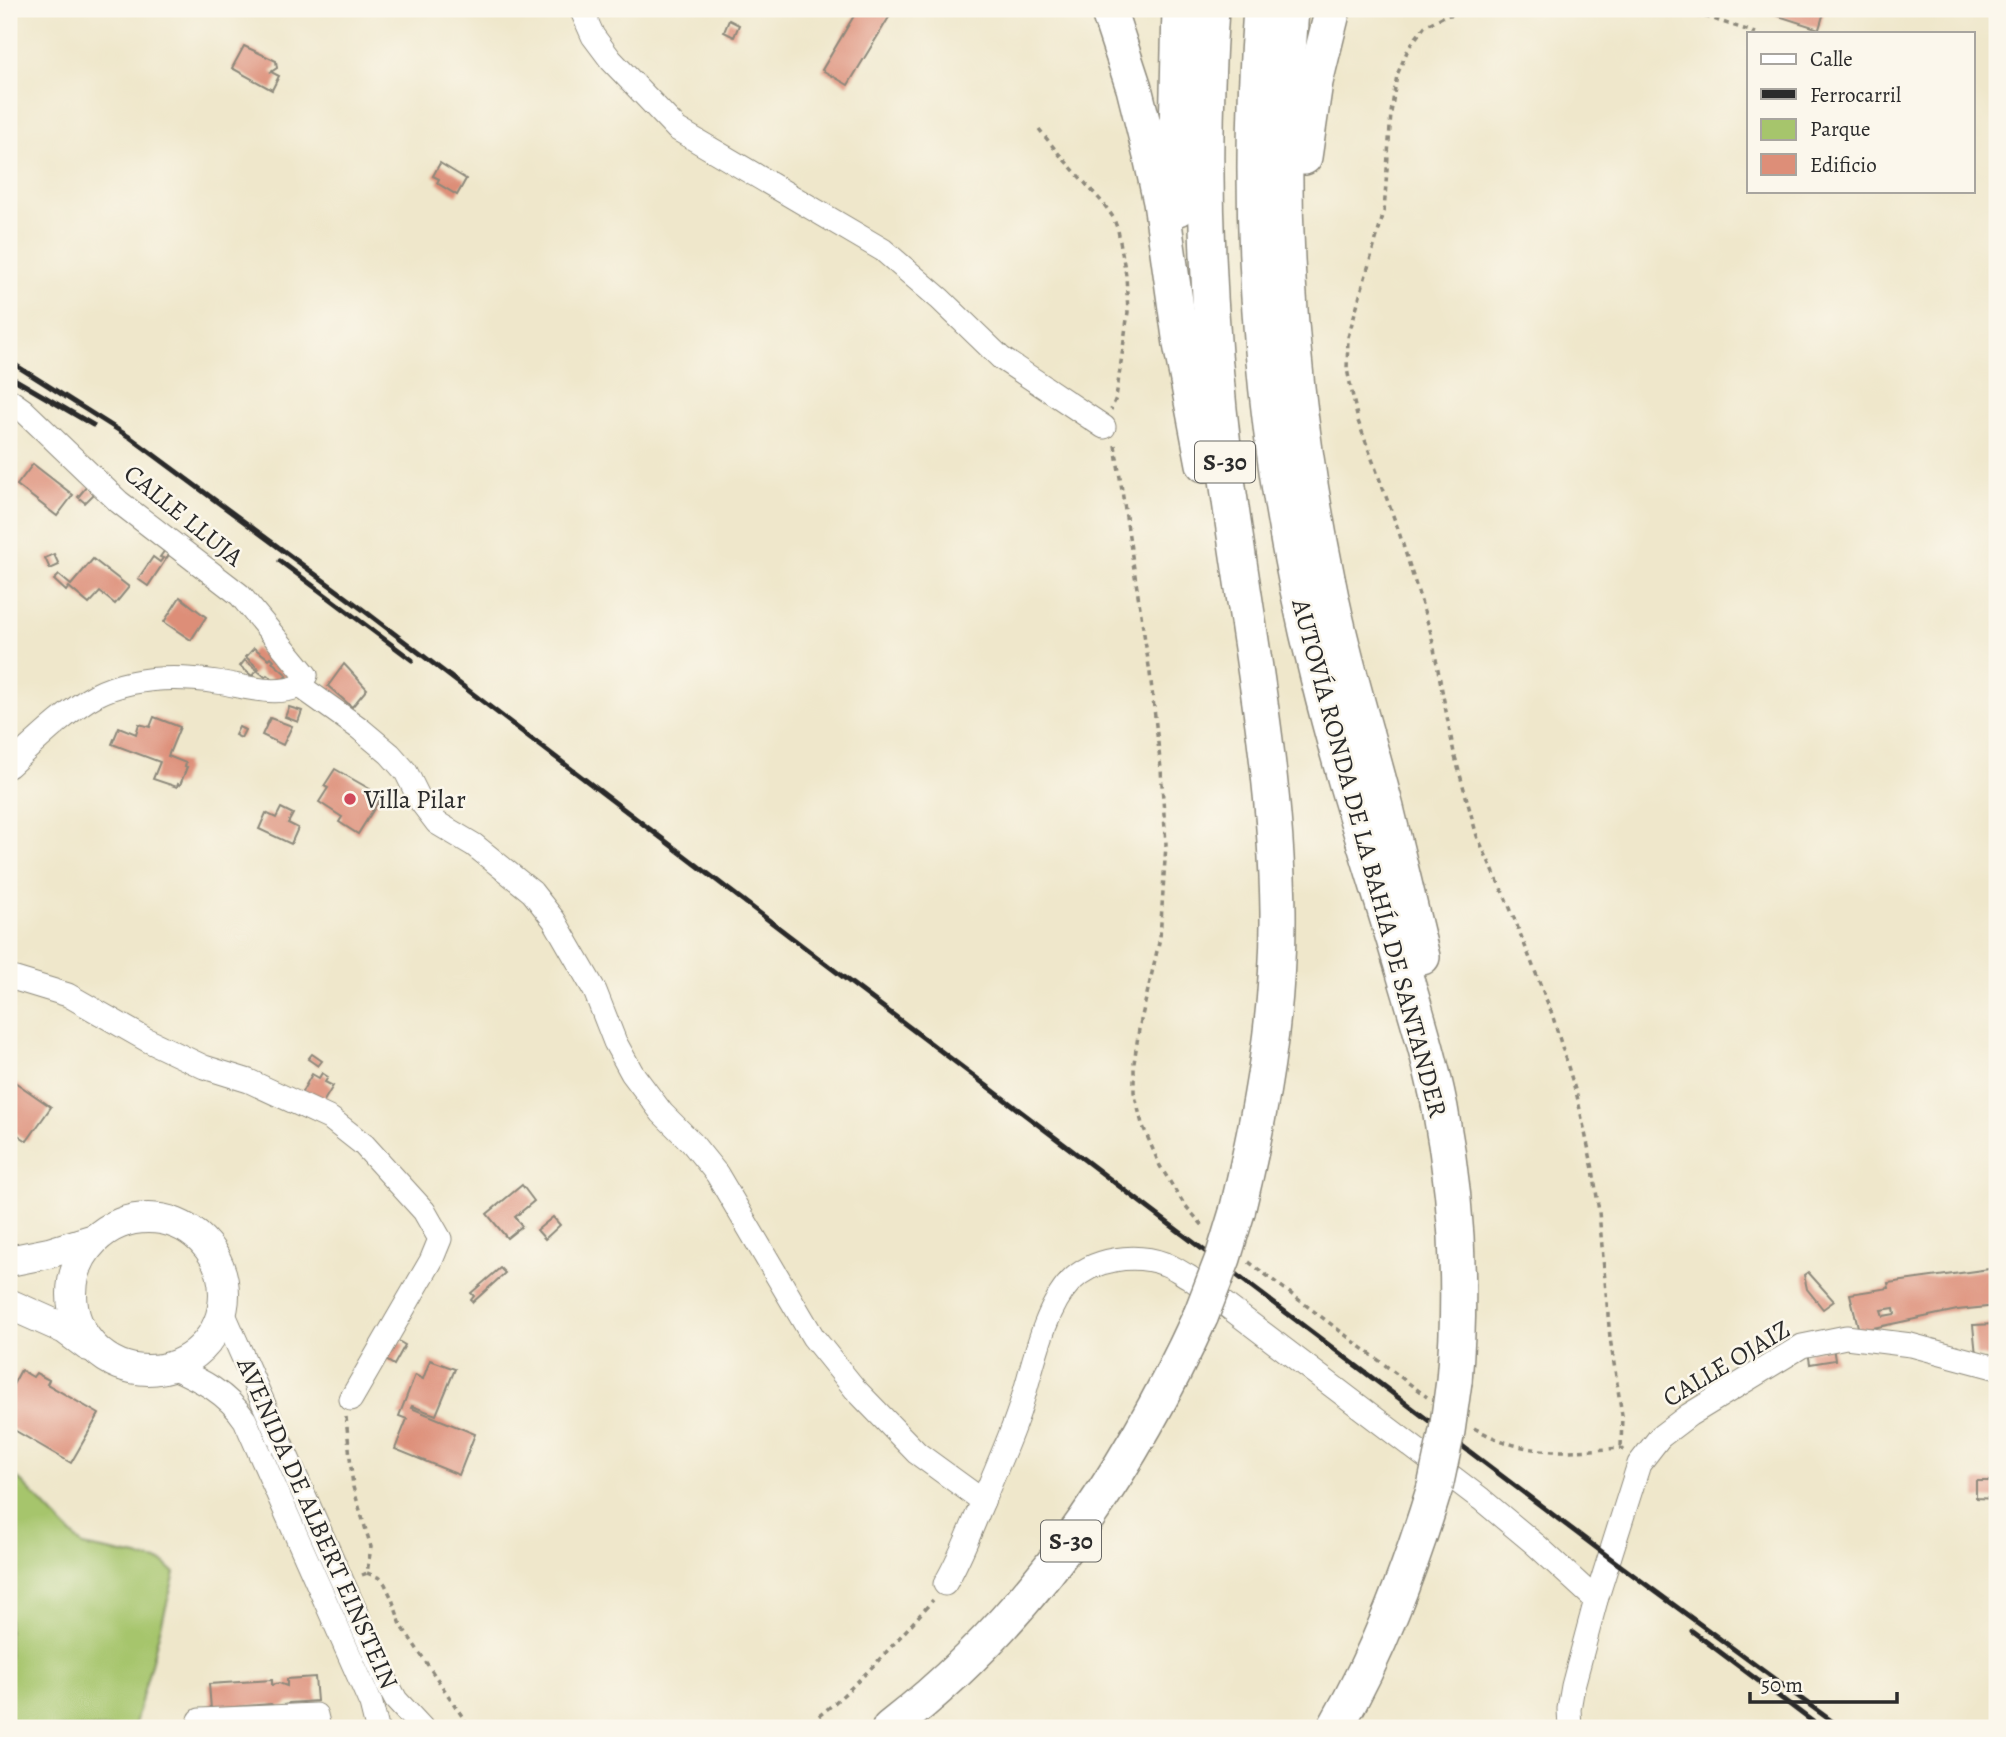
<svg xmlns="http://www.w3.org/2000/svg" width="2006" height="1737" viewBox="0 0 2006 1737" font-family="Alegreya,serif">
	<style>
		.green { fill: #a6c56c; stroke: #68784c; stroke-width: 2 }
		.building { fill: #dd8e78; fill-rule: evenodd }
		.lines { fill: none; stroke-linecap: round; stroke-linejoin: round }
		.minor-casing { stroke: #8d897b; stroke-width: 25 }
		.major-casing { stroke: #8d897b; stroke-width: 32 }
		.highway-casing { stroke: #8d897b; stroke-width: 38 }
		.path { stroke: #8d897b; stroke-width: 3.5; stroke-dasharray: 5 5; stroke-linecap: butt }
		.minor { stroke: #fff; stroke-width: 23 }
		.major { stroke: #fff; stroke-width: 30 }
		.highway { stroke: #fff; stroke-width: 35 }
		.rail { stroke: #2b2b2b; stroke-width: 5 }
		.highway-bridge-casing { stroke: #8d897b; stroke-width: 38; stroke-linecap: butt }
		.highway-bridge { stroke: #fff; stroke-width: 35 }
		.poi-dot { fill: #d1495b; stroke: #fbf7ec; stroke-width: 2.5 }
		.labels { text-anchor: middle; stroke-width: 5; stroke-linejoin: round; paint-order: stroke }
		.shield { fill: #fbf7ec; stroke: #696865; stroke-width: 2 }
		.shield-label { font-size: 24px; font-weight: bold; fill: #2b2b2b }
		.street-label { font-size: 26px; fill: #2b2b2b; stroke: #fbf7ec }
		.poi-label { font-size: 26px; fill: #2b2b2b; stroke: #fbf7ec; text-anchor: start }
	</style>
	<rect width="100%" height="100%" fill="#fbf7ec"/>
	<filter id="ink" filterUnits="userSpaceOnUse"><feTurbulence type="fractalNoise" baseFrequency=".0143" numOctaves="2"/><feDisplacementMap in="SourceGraphic" scale="14" xChannelSelector="R" yChannelSelector="G"/><feConvolveMatrix kernelMatrix="1 2 1 2 8 2 1 2 1" color-interpolation-filters="sRGB"/></filter>
	<filter id="wash" filterUnits="userSpaceOnUse"><feTurbulence type="fractalNoise" baseFrequency=".00686" numOctaves="4" result="noise"/><feDisplacementMap in="SourceGraphic" scale="28" xChannelSelector="R" yChannelSelector="G"/><feGaussianBlur stdDeviation="1.57" result="paint"/><feColorMatrix in="noise" values="0 0 0 0 0 0 0 0 0 0 0 0 0 0 0 0 0 1.4 0 .05"/><feComposite in="paint" operator="in"/></filter>
	<g filter="url(#wash)">
		<rect width="100%" height="100%" fill="#efe7cb"/>
		<!-- green -->
		<polygon class="green" points="9,1469 83,1546 163,1562 175,1573 134,1728 9,1728"/>
		<g id="blocks">
			<!-- building -->
			<g class="building">
				<polygon points="206,9 224,9 222,15"/>
				<polygon points="858,9 894,9 848,85 822,70"/>
				<polygon points="1757,9 1825,9 1819,29"/>
				<polygon points="729,20 739,25 734,37 724,32"/>
				<polygon points="244,46 276,61 277,68 271,72 279,76 272,90 232,68"/>
				<polygon points="440,163 466,179 457,195 437,183 439,179 433,176"/>
				<polygon points="33,464 73,495 57,516 17,485"/>
				<polygon points="87,486 95,493 85,503 78,497"/>
				<polygon points="165,550 170,553 148,586 138,579 153,557 160,562 163,558 160,557"/>
				<polygon points="54,554 59,565 50,569 45,558"/>
				<polygon points="93,559 129,587 115,604 100,592 89,604 69,587 66,591 54,580 59,575 71,585"/>
				<polygon points="180,597 206,617 191,640 164,622"/>
				<polygon points="254,648 269,659 271,657 274,660 272,662 287,675 279,684 267,675 265,677 258,671 259,669 246,657"/>
				<polygon points="245,660 257,670 252,676 240,666"/>
				<polygon points="344,664 367,689 352,707 328,686"/>
				<polygon points="289,707 302,711 298,722 285,717"/>
				<polygon points="154,717 180,727 168,756 186,763 185,767 187,767 180,785 178,784 177,787 153,779 160,762 112,744 119,727 136,734 139,724 150,727"/>
				<polygon points="270,718 292,726 283,745 262,735"/>
				<polygon points="9,720 15,726 9,735"/>
				<polygon points="239,727 245,730 241,738 235,735"/>
				<polygon points="335,769 382,796 358,834 339,822 342,817 319,802 328,788 324,786"/>
				<polygon points="281,808 293,814 288,823 298,828 291,844 259,829 266,813 276,818"/>
				<polygon points="312,1054 322,1061 318,1066 308,1059"/>
				<polygon points="322,1073 328,1077 325,1082 333,1086 319,1109 298,1099 312,1074 319,1078"/>
				<polygon points="9,1078 51,1107 27,1141 9,1129"/>
				<polygon points="522,1185 534,1201 515,1217 522,1226 507,1238 487,1214"/>
				<polygon points="553,1217 560,1225 545,1239 537,1230"/>
				<polygon points="500,1268 505,1273 473,1302 471,1300 474,1296 471,1293"/>
				<path d="M1997,1268V1306L1957,1310L1859,1331L1850,1294L1889,1288L1888,1283ZM1894,1308L1895,1314L1883,1316L1881,1310Z"/>
				<polygon points="1808,1272 1834,1301 1823,1309 1807,1289 1804,1275"/>
				<polygon points="1997,1324 1997,1360 1976,1355 1973,1325"/>
				<polygon points="395,1339 405,1345 394,1365 383,1358"/>
				<polygon points="1833,1347 1835,1360 1810,1364 1808,1351"/>
				<polygon points="430,1360 455,1369 436,1415 412,1406 411,1408 475,1434 459,1475 395,1449 407,1419 399,1416 415,1375 423,1379"/>
				<polygon points="21,1370 33,1377 36,1373 49,1380 47,1384 99,1414 71,1463 9,1427 9,1392"/>
				<polygon points="1994,1464 1997,1464 1997,1499 1976,1498 1976,1481 1994,1481"/>
				<polygon points="315,1677 317,1701 289,1703 285,1706 275,1707 271,1704 211,1709 209,1684 272,1680 272,1685 279,1683 287,1686 287,1679"/>
			</g>
		</g>
	</g>
	<g filter="url(#ink)">
		<use href="#blocks" fill-opacity="0" stroke="#8d897b" stroke-width="2"/>
		<g class="lines">
			<defs>
				<g id="minor">
					<polyline points="581,9 593,36 611,60 677,129 883,250 940,299 1001,358 1104,427"/>
					<path d="M9,400L23,410L119,502L240,595L306,675L300,686C273,697 245,686 217,682C177,676 132,677 96,695C69,709 32,745 9,766"/>
					<polyline points="300,686 359,728 390,754 406,772 421,802 437,823 474,845 532,892 554,920 595,991 615,1042 632,1073 662,1113 692,1143 717,1174 813,1337 855,1389 917,1453 983,1501"/>
					<polyline points="9,977 68,995 147,1040 204,1067 249,1081 331,1119 364,1145 424,1211 440,1239 431,1261 351,1399"/>
					<polyline points="223,1312 389,1687 396,1700 422,1728"/>
					<path d="M172,1367C201,1380 227,1393 245,1420L371,1704L377,1728"/>
					<path d="M945,1584C961,1557 971,1529 983,1501C995,1471 1009,1441 1019,1411C1032,1372 1042,1312 1070,1282C1093,1258 1135,1253 1165,1264C1174,1267 1181,1273 1189,1277L1481,1499L1535,1544L1596,1600"/>
					<polyline points="200,1720 316,1715 319,1728"/>
					<polyline points="1570,1728 1569,1709 1573,1686 1596,1600 1639,1464 1660,1437 1689,1415 1802,1346 1846,1337 1911,1345 1997,1368"/>
				</g>
				<g id="major">
					<circle cx="148" cy="1294" r="76"/>
					<polyline points="9,1261 49,1253 94,1239"/>
					<polyline points="9,1304 65,1329 88,1346"/>
				</g>
				<g id="highway">
					<polyline points="1108,9 1134,88 1151,156 1161,202 1181,344 1204,464"/>
					<path d="M1211,9C1200,161 1207,313 1225,464C1244,613 1276,761 1278,912C1279,1014 1261,1113 1237,1212"/>
					<path d="M1261,9C1244,232 1263,460 1318,677C1340,768 1369,857 1396,946C1412,1000 1429,1053 1440,1108C1457,1198 1462,1290 1454,1381"/>
					<path d="M1291,9C1276,198 1289,392 1327,578C1342,656 1366,731 1386,808C1398,858 1410,907 1422,957"/>
					<polyline points="1304,157 1315,82 1333,9"/>
					<polyline points="1179,208 1177,134 1180,9"/>
					<path d="M890,1728C1030,1620 1128,1475 1201,1315"/>
					<path d="M1335,1728C1379,1652 1409,1572 1435,1487"/>
				</g>
			</defs>
			<!-- minor casing -->
			<use href="#minor" class="minor-casing"/>
			<!-- major casing -->
			<use href="#major" class="major-casing"/>
			<!-- highway casing -->
			<use href="#highway" class="highway-casing"/>
			<!-- path -->
			<g class="path">
				<polyline points="1482,9 1444,16 1425,26 1409,47 1397,75 1391,113 1384,212 1348,337 1347,369 1358,421 1398,529 1431,633 1454,753 1477,836 1510,908 1552,1014 1577,1096 1593,1169 1599,1212 1610,1338 1622,1415 1621,1448"/>
				<polyline points="1515,9 1671,14 1707,17 1756,33"/>
				<polyline points="1039,129 1058,153 1103,203 1113,217 1118,230 1126,275 1128,312 1116,398 1111,410"/>
				<polyline points="1115,445 1150,673 1161,769 1166,844 1160,938 1139,1029 1134,1063 1134,1092 1142,1124 1160,1166 1184,1204 1204,1227"/>
				<polyline points="1249,1262 1427,1397"/>
				<polyline points="346,1417 353,1487 371,1547 367,1573 362,1575"/>
				<path d="M1474,1428C1527,1457 1562,1452 1621,1448L1625,1451"/>
				<polyline points="367,1573 380,1578 385,1584 392,1599 401,1625 470,1728"/>
				<path d="M803,1728C853,1692 892,1646 933,1600"/>
			</g>
			<!-- minor -->
			<use href="#minor" class="minor"/>
			<!-- major -->
			<use href="#major" class="major"/>
			<!-- highway -->
			<use href="#highway" class="highway"/>
			<!-- rail -->
			<g class="rail">
				<polyline points="9,361 131,438 362,609 826,964 1610,1558 1841,1728"/>
				<polyline points="9,376 93,425"/>
				<polyline points="280,561 412,660"/>
				<polyline points="1692,1631 1821,1728"/>
			</g>
			<defs>
				<g id="highway-bridge">
					<polyline points="1201,1315 1223,1258 1237,1212"/>
					<polyline points="1435,1487 1447,1431 1454,1381"/>
				</g>
			</defs>
			<!-- highway-bridge casing -->
			<use href="#highway-bridge" class="highway-bridge-casing"/>
			<!-- highway-bridge -->
			<use href="#highway-bridge" class="highway-bridge"/>
		</g>
	</g>
	<!-- markers -->
	<circle class="poi-dot" cx="350" cy="799" r="7"/>
	<g class="labels">
		<!-- shield labels -->
		<g class="shield">
			<rect x="1195" y="441.5" width="60" height="41" rx="5"/>
			<rect x="1041" y="1520.5" width="60" height="41" rx="5"/>
		</g>
		<g class="shield-label">
			<text x="1225" y="470">S-30</text>
			<text x="1071" y="1549">S-30</text>
		</g>
		<!-- street labels -->
		<g class="street-label">
			<text transform="translate(184 515) rotate(39)" y="9">CALLE LLUJA</text>
			<text transform="translate(1370 858) rotate(75)" y="9">AUTOVÍA RONDA DE LA BAHÍA DE SANTANDER</text>
			<text transform="translate(1726 1363) rotate(-31)" y="9">CALLE OJAIZ</text>
			<text transform="translate(318 1523) rotate(66)" y="9">AVENIDA DE ALBERT EINSTEIN</text>
		</g>
		<!-- poi labels -->
		<g class="poi-label">
			<text x="364" y="808">Villa Pilar</text>
		</g>
	</g>
	<!-- margin -->
	<rect width="2006" height="1737" fill="none" stroke="#fbf7ec" stroke-width="35"/>
	<!-- legend -->
	<rect x="1747" y="32" width="228" height="161" fill="#fbf7ec" stroke="#a8a59f" stroke-width="2"/>
	<rect x="1761" y="54" width="35" height="10" fill="#ffffff" stroke="#a8a59f" stroke-width="2"/>
	<text x="1810" y="66" font-size="21" fill="#2b2b2b">Calle</text>
	<rect x="1761" y="89" width="35" height="10" fill="#2b2b2b" stroke="#a8a59f" stroke-width="2"/>
	<text x="1810" y="102" font-size="21" fill="#2b2b2b">Ferrocarril</text>
	<rect x="1761" y="119" width="35" height="21" fill="#a6c56c" stroke="#a8a59f" stroke-width="2"/>
	<text x="1810" y="136" font-size="21" fill="#2b2b2b">Parque</text>
	<rect x="1761" y="154" width="35" height="21" fill="#dd8e78" stroke="#a8a59f" stroke-width="2"/>
	<text x="1810" y="172" font-size="21" fill="#2b2b2b">Edificio</text>
	<!-- scale -->
	<path d="M1750 1692v10h147v-10" fill="none" stroke="#2b2b2b" stroke-width="3.5"/>
	<text x="1761" y="1692" font-size="21" fill="#2b2b2b" stroke="#fbf7ec" stroke-width="5" paint-order="stroke">50 m</text>
</svg>
